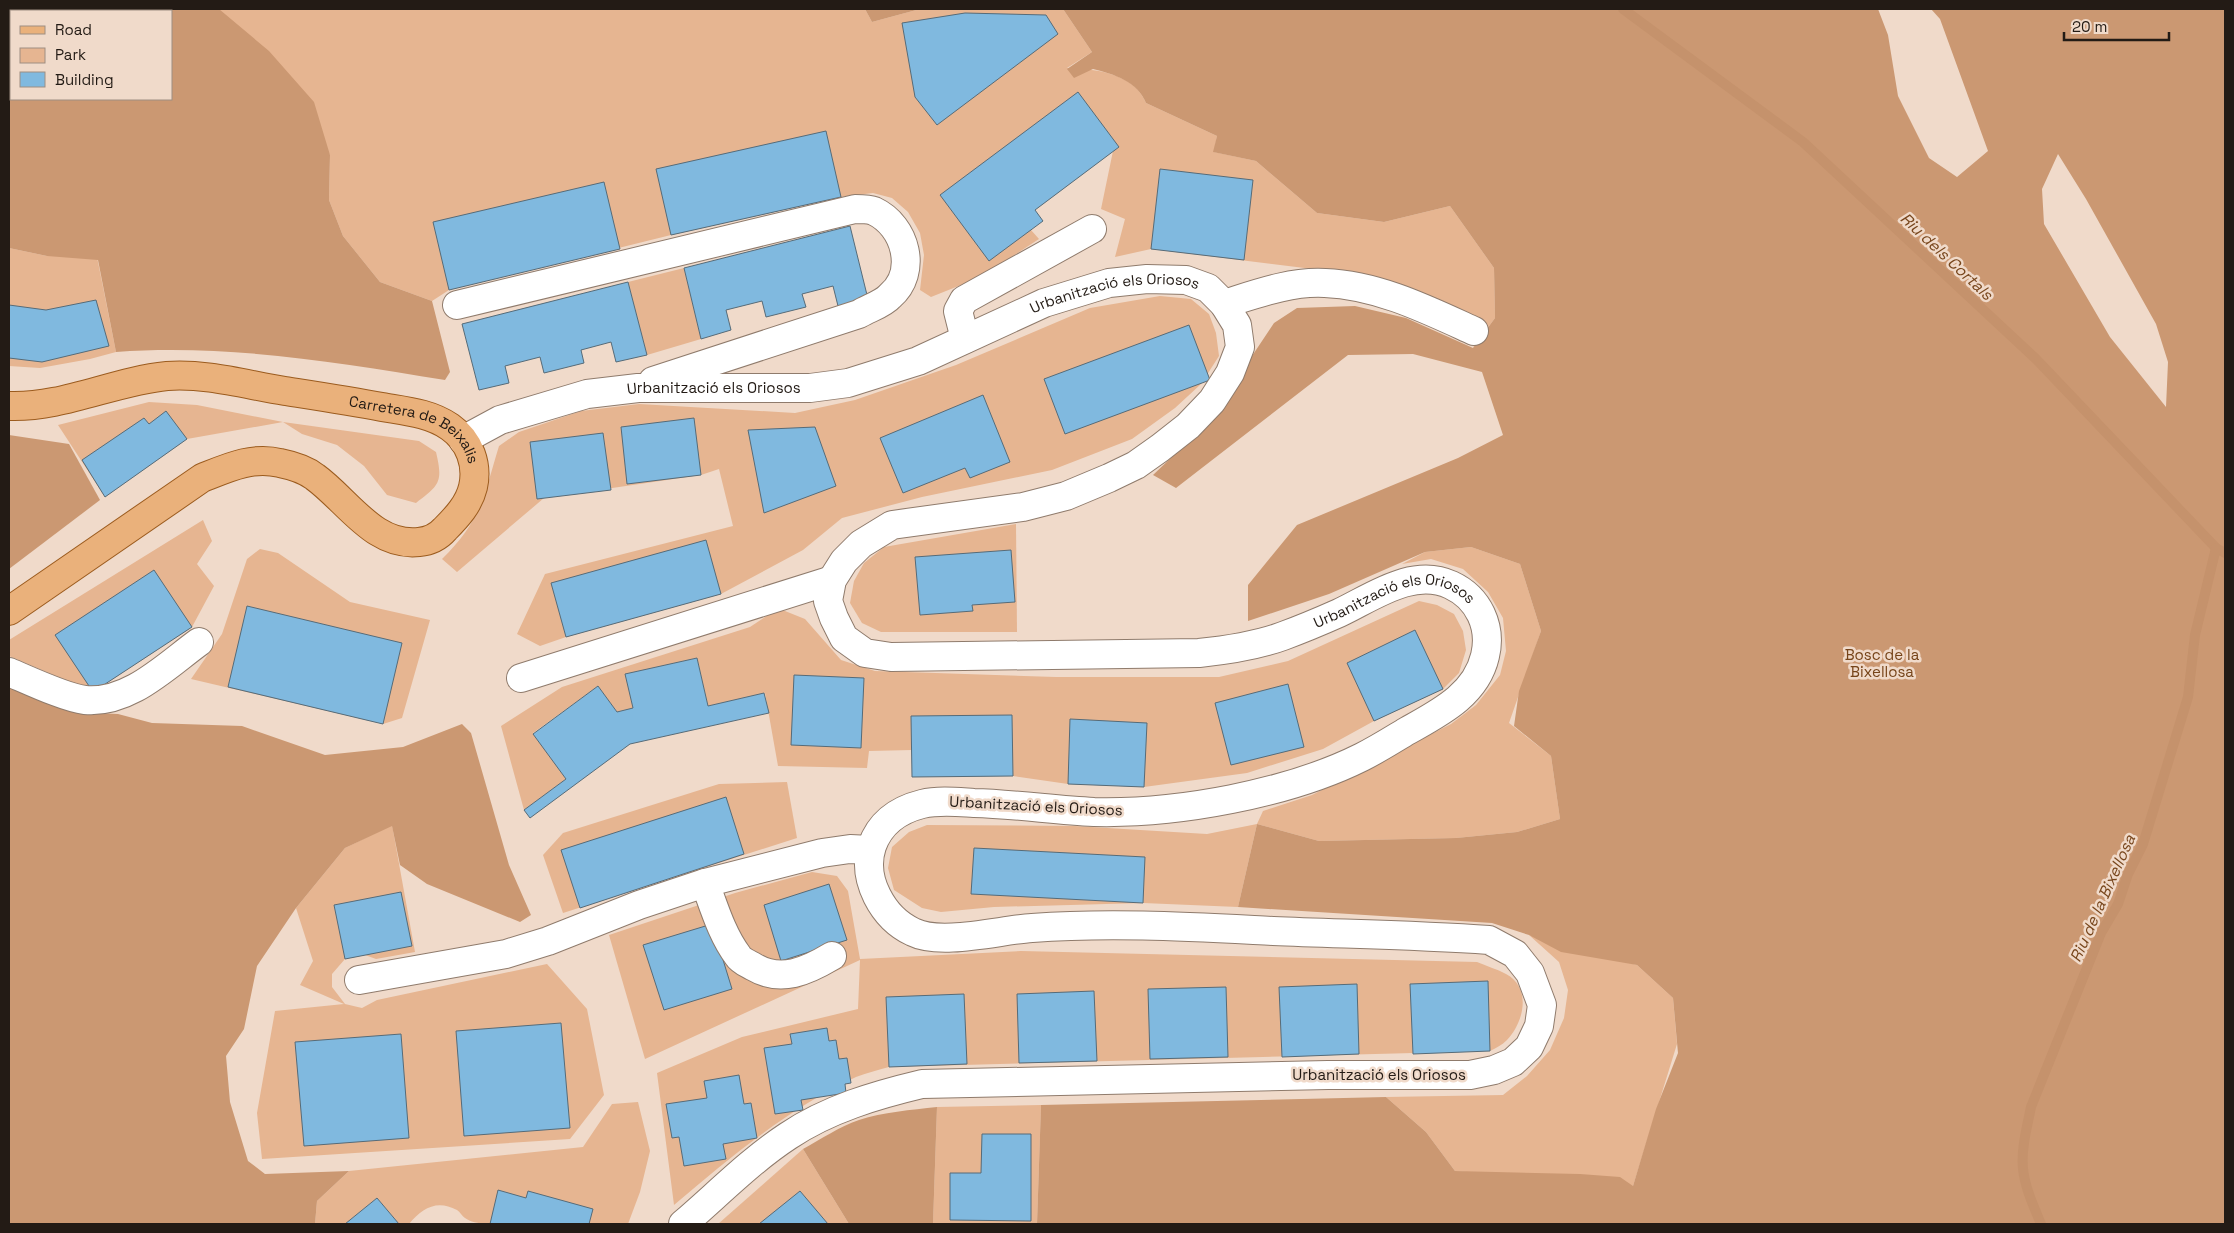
<svg xmlns="http://www.w3.org/2000/svg" width="2234" height="1233" viewBox="0 0 2234 1233" font-family="'Space Grotesk',sans-serif">
	<style>
		.green { fill: #e6b591 }
		.forest { fill: #cb9872; fill-rule: evenodd }
		.lines { fill: none; stroke-linecap: round; stroke-linejoin: round }
		.stream { stroke: #c5926c; stroke-width: 10 }
		.building { fill: #80b9df; stroke: #566b78 }
		.minor-casing { stroke: #8f7b6c; stroke-width: 30 }
		.major-casing { stroke: #9b5b1e; stroke-width: 30 }
		.minor { stroke: #fff; stroke-width: 28 }
		.major { stroke: #eab17b; stroke-width: 28 }
		.labels { text-anchor: middle; stroke-width: 5; stroke-linejoin: round; paint-order: stroke }
		.street-label { font-size: 15px; fill: #231b15; stroke: #f0daca }
		.park-label { font-size: 15px; fill: #764419; stroke: #f0daca }
		.water-label { font-size: 16px; font-style: italic; fill: #78461c; stroke: #f0daca }
	</style>
	<rect width="100%" height="100%" fill="#f0daca"/>
	<!-- green -->
	<g class="green">
		<path d="M219,9H865L872,22L920,9H1063L1092,52L1067,68C1096,69 1134,73 1146,103L1217,136L1214,152L1256,161L1317,213L1384,222L1450,206L1494,268L1495,318L1473,348L1485,321L1398,287L1337,272L1151,249L1115,257L1125,219L1101,209L1113,151L1035,210L1031,230L1039,239L981,277L931,297L920,290L924,255L920,233L908,212L892,198L873,193L841,197L671,235L449,290L432,301L380,282L343,236L329,200L330,155Z"/>
		<polygon points="9,248 47,256 96,252 116,352 90,359 40,368 9,366"/>
		<polygon points="684,268 701,339 647,355 628,282"/>
		<path d="M1160,296L1191,299L1209,314L1216,333L1219,356L1201,384L1175,408L1132,439L1052,470L922,497L842,518L803,550L721,594L566,637L540,646L517,634L545,574L733,526L719,469L701,475L544,498L457,572L442,559C481,521 484,495 499,446L519,432L581,411L639,404L795,413L855,400L956,365L1090,308Z"/>
		<path d="M149,402L197,405L283,422L419,441L436,452C443,482 440,485 416,503L387,495L364,466L337,445L302,434L283,422L187,439L105,497L58,425Z"/>
		<polygon points="203,520 212,541 197,564 214,586 192,627 93,692 9,656 9,640"/>
		<polygon points="1016,524 1017,632 881,632 862,623 850,603 854,581 864,563 884,547"/>
		<polygon points="1471,547 1520,564 1541,631 1509,723 1551,756 1560,819 1517,832 1456,838 1319,841 1257,824 1238,907 1143,903 994,907 941,912 922,908 894,890 888,868 892,847 909,832 927,825 1074,826 1207,834 1257,824 1263,811 1312,795 1451,724 1476,705 1500,675 1506,651 1503,618 1488,592 1463,569 1431,559 1402,564 1425,552"/>
		<polygon points="260,549 278,553 350,602 430,620 402,718 383,724 191,679 222,634 247,559"/>
		<polygon points="1419,601 1437,605 1454,614 1463,631 1466,650 1459,673 1443,689 1374,721 1323,749 1247,773 1144,787 1068,784 1013,776 912,777 912,750 869,751 867,768 778,766 765,693 708,706 697,658 626,674 633,708 617,712 598,686 533,733 566,779 524,810 501,726 562,687 750,627 774,611 785,611 805,619 841,660 875,671 1056,677 1219,677 1288,661"/>
		<polygon points="787,782 797,838 563,913 543,855 563,833 719,784"/>
		<polygon points="392,825 415,952 376,959 365,955 345,959 332,974 332,987 345,1004 362,1008 377,1000 547,964 587,1009 604,1095 570,1139 262,1159 257,1113 275,1011 344,1004 300,985 313,961 296,908 345,848"/>
		<path d="M812,872L837,876L848,891L860,959L1021,951L1477,962C1486,966 1497,969 1506,974C1532,988 1524,1022 1507,1040C1502,1045 1496,1048 1490,1051L889,1067C878,1070 866,1073 856,1077C789,1108 729,1158 674,1205L657,1073L742,1037L858,1009L860,960L645,1059L609,935L735,893Z"/>
		<polygon points="1529,935 1637,965 1673,998 1677,1044 1633,1186 1455,1171 1426,1132 1386,1097 1503,1095 1527,1076 1550,1050 1564,1018 1568,990 1559,962"/>
		<path d="M638,1102L650,1151L640,1192L628,1224H485C479,1223 470,1222 465,1218C462,1216 460,1212 457,1210C437,1199 422,1208 409,1224H399L377,1198L345,1224H315L317,1201L349,1171L583,1147L612,1104Z"/>
		<polygon points="1041,1105 1037,1224 933,1224 937,1107"/>
		<polygon points="803,1149 849,1224 718,1224"/>
	</g>
	<!-- forest -->
	<g class="forest">
		<path d="M40,9H219L269,51L314,102L330,155L329,200L343,236L380,282L432,301L450,372L445,380C336,362 227,344 116,352L98,260L47,256L9,248V21H11V99H171V11H34Z"/>
		<polygon points="865,9 920,9 872,22"/>
		<path d="M1063,9H1878L1888,35L1898,96L1929,158L1957,177L1988,151L1940,19L1931,9H2225V1224H1037L1041,1105L1386,1097L1426,1132L1455,1171L1580,1174L1620,1177L1633,1186L1656,1109L1678,1053L1673,998L1637,965L1561,952L1529,935L1492,923L1238,907L1257,824L1319,841L1456,838L1517,832L1560,819L1551,756L1514,726L1519,691L1541,631L1520,564L1471,547L1425,552L1329,594L1248,621V585L1297,525L1458,458L1503,435L1482,372L1413,354L1348,355L1176,488L1153,475L1220,411L1252,356L1274,323L1297,308L1355,306L1406,318L1473,348L1495,318L1494,268L1450,206L1384,222L1317,213L1256,161L1213,152L1217,136L1146,103C1138,82 1114,74 1093,69L1074,78L1067,69L1092,52ZM2058,154L2086,199L2156,324L2168,362L2166,407L2110,337L2044,224L2042,189Z"/>
		<polygon points="9,435 69,444 100,500 9,569"/>
		<polygon points="9,686 97,713 118,714 152,723 242,726 325,755 403,747 462,724 471,733 509,865 531,915 520,922 427,884 400,865 392,826 345,848 296,908 257,966 244,1029 226,1056 230,1102 248,1161 265,1174 349,1171 317,1201 315,1224 9,1224"/>
		<path d="M937,1107L933,1224H849L803,1149C821,1139 839,1127 859,1120C883,1112 911,1110 937,1107Z"/>
	</g>
	<g class="lines">
		<!-- stream -->
		<g class="stream">
			<polyline points="1623,9 1803,142 2035,358 2216,548 2225,553"/>
			<path d="M2041,1224C2034,1207 2025,1188 2023,1169C2021,1149 2027,1127 2031,1107L2101,933L2118,904L2128,874L2143,844L2188,697L2195,635L2216,548"/>
		</g>
	</g>
	<!-- building -->
	<g class="building">
		<polygon points="965,13 1046,15 1058,34 937,125 915,97 902,23"/>
		<polygon points="1078,92 1119,147 1035,210 1043,221 989,261 940,195"/>
		<polygon points="826,131 841,197 671,235 656,169"/>
		<polygon points="1160,169 1253,180 1244,260 1151,249"/>
		<polygon points="604,182 620,249 449,290 433,222"/>
		<polygon points="850,226 868,299 838,306 833,286 802,294 806,307 766,317 762,301 726,310 731,330 701,339 684,268"/>
		<polygon points="628,282 647,355 616,362 611,342 581,350 584,363 544,373 540,357 505,366 509,383 479,390 462,324"/>
		<polygon points="96,300 109,346 42,362 9,358 9,305 46,310"/>
		<polygon points="1189,325 1210,380 1065,434 1044,379"/>
		<polygon points="983,395 1010,462 970,478 965,468 903,493 880,438"/>
		<polygon points="166,411 187,439 105,497 82,460 144,418 149,424"/>
		<polygon points="694,418 701,475 627,484 621,427"/>
		<polygon points="815,427 836,486 764,513 748,430"/>
		<polygon points="603,433 611,490 537,499 530,442"/>
		<polygon points="706,540 721,594 566,637 551,583"/>
		<polygon points="1011,550 1015,602 972,605 973,611 920,615 915,557"/>
		<polygon points="154,570 192,627 93,692 55,635"/>
		<polygon points="247,606 402,643 383,724 228,687"/>
		<polygon points="1415,630 1443,689 1374,721 1347,663"/>
		<polygon points="697,658 708,706 764,693 769,713 630,744 530,818 524,810 566,779 533,734 598,686 617,712 633,708 625,674"/>
		<polygon points="794,675 864,678 861,748 791,745"/>
		<polygon points="1288,684 1304,747 1231,765 1215,703"/>
		<polygon points="1012,715 1013,776 912,777 911,716"/>
		<polygon points="1070,719 1147,723 1144,787 1068,784"/>
		<polygon points="726,797 744,854 580,908 561,850"/>
		<polygon points="974,848 1145,857 1143,903 971,894"/>
		<polygon points="829,884 847,940 781,961 764,905"/>
		<polygon points="401,892 412,946 345,959 334,905"/>
		<polygon points="712,924 732,989 664,1010 643,945"/>
		<polygon points="1488,981 1490,1051 1413,1054 1410,984"/>
		<polygon points="1357,984 1359,1054 1282,1057 1279,987"/>
		<polygon points="1226,987 1228,1057 1150,1059 1148,989"/>
		<polygon points="1094,991 1097,1061 1019,1063 1017,994"/>
		<polygon points="964,994 967,1064 889,1067 886,997"/>
		<polygon points="561,1023 570,1128 464,1136 456,1031"/>
		<polygon points="827,1028 829,1041 836,1040 839,1059 847,1058 851,1083 845,1084 846,1093 801,1100 803,1110 775,1114 764,1048 792,1044 790,1034"/>
		<polygon points="401,1034 409,1138 304,1146 295,1042"/>
		<polygon points="739,1075 744,1104 751,1103 757,1138 723,1144 726,1159 684,1166 679,1137 672,1138 666,1104 707,1098 704,1081"/>
		<polygon points="982,1134 1031,1134 1031,1221 950,1220 950,1173 981,1173"/>
		<polygon points="498,1190 526,1198 528,1191 593,1209 589,1224 490,1224"/>
		<polygon points="800,1191 828,1224 759,1224"/>
		<polygon points="377,1198 399,1224 345,1224"/>
	</g>
	<g class="lines">
		<defs>
			<g id="minor">
				<path d="M1224,304C1256,294 1291,281 1325,283C1378,285 1428,310 1474,331"/>
				<path d="M457,305L855,209C861,209 869,209 874,211C906,226 918,272 890,296C883,304 869,308 859,314L653,381"/>
				<polyline points="965,339 958,311 964,300 1092,229"/>
				<path id="s1" d="M463,440L500,420L587,394L638,388H810L848,383L918,361L1044,303L1109,283L1147,279L1186,280L1208,288L1224,304L1237,325L1240,347L1230,373L1212,401L1188,426L1160,448L1136,465L1109,478L1066,496L1023,507L892,525L861,544L844,561L832,580L828,601L834,618L844,638L865,653L891,657L1199,653C1228,650 1256,646 1283,636C1302,629 1321,621 1339,613C1373,597 1413,567 1451,585C1479,598 1492,627 1485,656C1476,695 1439,713 1407,731C1392,740 1378,749 1362,757C1288,794 1177,814 1094,812C1054,810 1014,804 974,803C957,802 939,800 922,804C898,810 880,823 872,846C861,879 883,918 913,932C941,946 1000,930 1032,928C1112,922 1193,927 1273,931C1345,934 1417,935 1489,940L1515,954L1530,973L1542,1005L1539,1026L1529,1047L1513,1062L1494,1070L1470,1075H1328L922,1084C876,1095 828,1109 788,1136C750,1161 717,1195 683,1224"/>
				<path d="M9,672C28,680 66,698 85,700C129,704 166,666 199,642"/>
				<polyline points="521,678 832,580"/>
				<path d="M705,883C714,907 722,935 738,956C741,961 749,964 754,967C781,983 807,971 832,956"/>
				<polyline points="359,980 506,954 548,941 639,905 705,883 822,853 850,849 870,850"/>
			</g>
			<g id="major">
				<path id="s2" d="M9,406C63,408 114,381 167,376C206,373 247,385 285,391C317,396 350,401 382,407C405,411 430,413 450,427C470,441 478,465 473,487C469,504 457,517 445,529C438,537 430,541 419,542C374,547 348,501 315,477C306,470 290,465 280,463C252,456 227,468 202,478L9,611"/>
			</g>
		</defs>
		<!-- minor casing -->
		<use href="#minor" class="minor-casing"/>
		<!-- major casing -->
		<use href="#major" class="major-casing"/>
		<!-- minor -->
		<use href="#minor" class="minor"/>
		<!-- major -->
		<use href="#major" class="major"/>
	</g>
	<g class="labels">
		<!-- street labels -->
		<g class="street-label">
			<text dy="5" stroke="none"><textPath href="#s1" startOffset="679">Urbanització els Oriosos</textPath></text>
			<text dy="5" stroke="none"><textPath href="#s1" startOffset="260">Urbanització els Oriosos</textPath></text>
			<text dy="5" stroke="none"><textPath href="#s2" startOffset="420">Carretera de Beixalis</textPath></text>
			<text dy="5" stroke="none"><textPath href="#s1" startOffset="1970">Urbanització els Oriosos</textPath></text>
			<text transform="translate(1036 806) rotate(3)" y="5">Urbanització els Oriosos</text>
			<text x="1379" y="1080">Urbanització els Oriosos</text>
		</g>
		<!-- park labels -->
		<g class="park-label">
			<text x="1882" y="660">Bosc de la<tspan x="1882" dy="17">Bixellosa</tspan></text>
		</g>
		<!-- water labels -->
		<g class="water-label">
			<text transform="translate(1947 256) rotate(43)" y="6">Riu dels Cortals</text>
			<text transform="translate(2102 898) rotate(-66)" y="6">Riu de la Bixellosa</text>
		</g>
	</g>
	<!-- border -->
	<rect width="2234" height="1233" fill="none" stroke="#231b15" stroke-width="20"/>
	<!-- legend -->
	<rect x="10" y="10" width="162" height="90" fill="#f0daca" stroke="#9e8e82"/>
	<rect x="20" y="26" width="25" height="8" fill="#eab17b" stroke="#9e8e82"/>
	<text x="55" y="35" font-size="15" fill="#231b15">Road</text>
	<rect x="20" y="48" width="25" height="15" fill="#e6b591" stroke="#9e8e82"/>
	<text x="55" y="60" font-size="15" fill="#231b15">Park</text>
	<rect x="20" y="72" width="25" height="15" fill="#80b9df" stroke="#9e8e82"/>
	<text x="55" y="85" font-size="15" fill="#231b15">Building</text>
	<!-- scale -->
	<path d="M2064 32v8h105v-8" fill="none" stroke="#231b15" stroke-width="2.5"/>
	<text x="2072" y="32" font-size="15" fill="#231b15" stroke="#f0daca" stroke-width="4" paint-order="stroke">20 m</text>
</svg>
